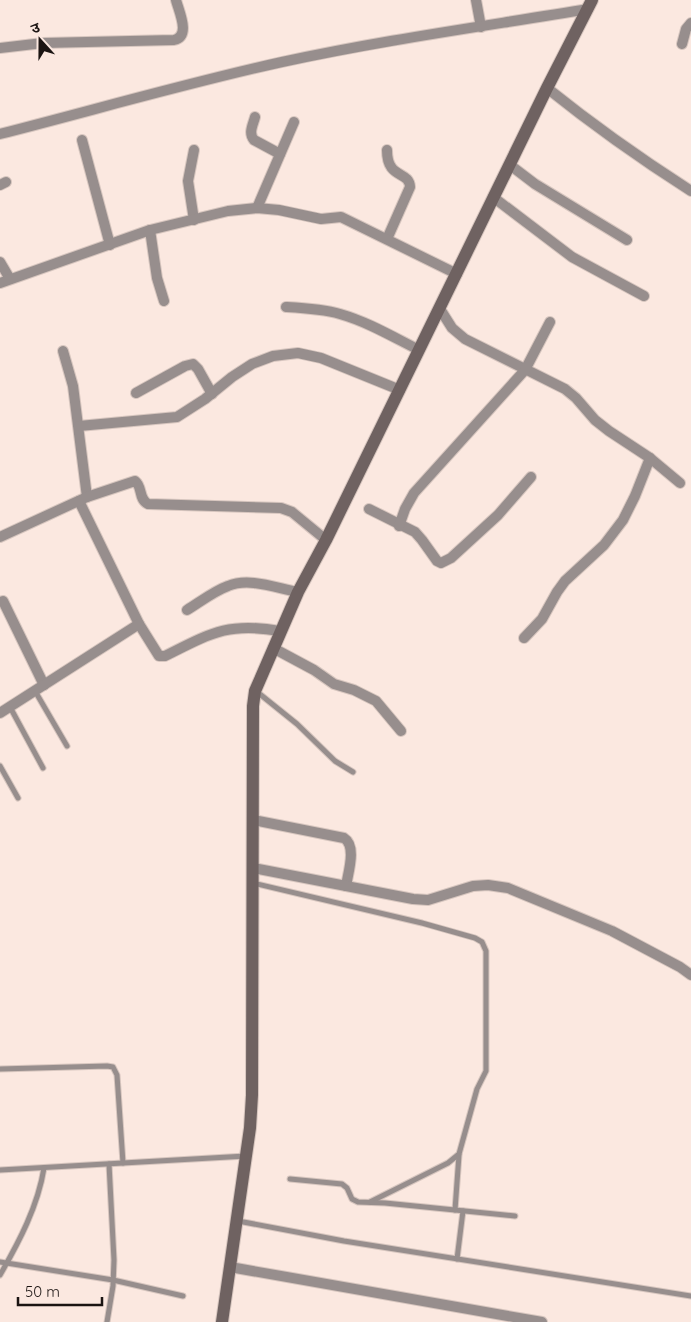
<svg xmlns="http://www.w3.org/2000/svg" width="691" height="1322" viewBox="0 0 691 1322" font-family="Quicksand,'Noto Sans Devanagari',sans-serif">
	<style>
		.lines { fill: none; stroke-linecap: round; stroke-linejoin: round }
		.lane-casing { stroke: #d7c6bf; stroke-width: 7 }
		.street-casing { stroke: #d7c6bf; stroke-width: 12 }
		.secondary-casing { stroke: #d7c6bf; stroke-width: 14 }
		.lane { stroke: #978e8d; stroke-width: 5 }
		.street { stroke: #978e8d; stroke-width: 10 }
		.secondary { stroke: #6f6261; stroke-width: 12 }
	</style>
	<rect width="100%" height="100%" fill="#fbe8e0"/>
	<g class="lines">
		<defs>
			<g id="lane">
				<polyline points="35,691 67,746"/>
				<polyline points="256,691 297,724 335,761 353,772"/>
				<polyline points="10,707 43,768"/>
				<polyline points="0,766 18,798"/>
				<polyline points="253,883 422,923 475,938 482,942 486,951 486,1071 477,1089 459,1154 448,1163 370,1202"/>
				<polyline points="0,1069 107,1066 113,1067 117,1075 123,1163"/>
				<polyline points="0,1170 246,1156"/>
				<polyline points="290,1179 342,1184 347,1188 352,1199 358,1202 385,1203 515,1216"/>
				<polyline points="455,1210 459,1155"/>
				<polyline points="238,1221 344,1241 691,1296"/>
				<polyline points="457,1259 463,1211"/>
				<polyline points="0,1262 113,1280 183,1296"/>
				<path d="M0,1275C19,1242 38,1206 44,1168"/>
				<polyline points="107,1322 113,1286 114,1260 109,1164"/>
			</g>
			<g id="street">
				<polyline points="476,0 481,27"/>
				<polyline points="682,44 686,29 691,23"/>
				<path d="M0,48L43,43L174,40C191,36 179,12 176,0"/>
				<path d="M547,88C593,125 641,159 691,191"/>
				<path d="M255,117C253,125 248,133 254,140L280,154"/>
				<path d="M0,134C94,110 187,83 282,62C383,40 486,26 588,9"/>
				<polyline points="82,140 110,245"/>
				<polyline points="194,150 188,181 194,220"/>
				<polyline points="510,165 535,184 627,240"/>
				<polyline points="0,185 6,182"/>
				<polyline points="493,197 572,257 644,296"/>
				<polyline points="257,208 294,122"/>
				<polyline points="150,230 157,278 164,301"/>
				<path d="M387,239L410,187C409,170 387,180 387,150"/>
				<polyline points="0,262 10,279"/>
				<polyline points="0,283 150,230 228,211 257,208 279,210 321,219 341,217 457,274"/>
				<path d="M286,307C304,308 323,309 340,314C368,322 393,337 419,350"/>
				<polyline points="440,309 452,328 465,339 565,389 576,398 595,420 609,431 650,458 680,483"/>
				<polyline points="63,351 73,386 87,497"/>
				<polyline points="136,393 185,366 193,364 198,369 212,394"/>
				<polyline points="79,426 177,417 205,399 232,377 252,364 273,356 298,353 321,358 400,390"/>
				<path d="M79,501L139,624L159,656H165C211,633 228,622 280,631"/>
				<polyline points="369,509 415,532 422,540 437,561 441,563 451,558 498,515 531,477"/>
				<polyline points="399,526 405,509 414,493 525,370 550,322"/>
				<path d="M0,537L87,497L135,481C143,487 138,499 148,504L281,508L292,512L326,540"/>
				<polyline points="3,601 44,685"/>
				<path d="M187,610C200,602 214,591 228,586C249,577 276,588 298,592"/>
				<polyline points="524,638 542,619 557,592 565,581 604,545 623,520 635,496 650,458"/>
				<polyline points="273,648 314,670 334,684 354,690 376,701 401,731"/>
				<polyline points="0,713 139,624"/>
				<path d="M253,820L344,838C357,846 348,873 346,886"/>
				<polyline points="253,868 413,899 428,900 473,886 488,885 508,888 612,931 680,967 691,975"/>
				<polyline points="230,1267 542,1322"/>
			</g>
			<polyline id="secondary" points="222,1322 250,1128 252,1095 253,706 255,691 298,592 326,540 547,88 592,0"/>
		</defs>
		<!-- lane casing -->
		<use href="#lane" class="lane-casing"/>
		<!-- street casing -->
		<use href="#street" class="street-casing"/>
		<!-- secondary casing -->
		<use href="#secondary" class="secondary-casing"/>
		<!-- lane -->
		<use href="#lane" class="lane"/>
		<!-- street -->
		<use href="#street" class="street"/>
		<!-- secondary -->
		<use href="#secondary" class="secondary"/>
	</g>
	<!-- north arrow -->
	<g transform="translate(40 40) rotate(339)" stroke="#fbe8e0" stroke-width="4" paint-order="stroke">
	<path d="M0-4L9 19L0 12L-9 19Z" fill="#1b1412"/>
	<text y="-8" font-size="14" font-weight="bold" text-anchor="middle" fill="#1b1412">उ</text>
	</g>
	<!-- scale -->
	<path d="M18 1297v8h84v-8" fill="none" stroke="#1b1412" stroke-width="2.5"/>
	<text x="25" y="1297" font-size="15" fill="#1b1412" stroke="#fbe8e0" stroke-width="4" paint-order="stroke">50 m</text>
</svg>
